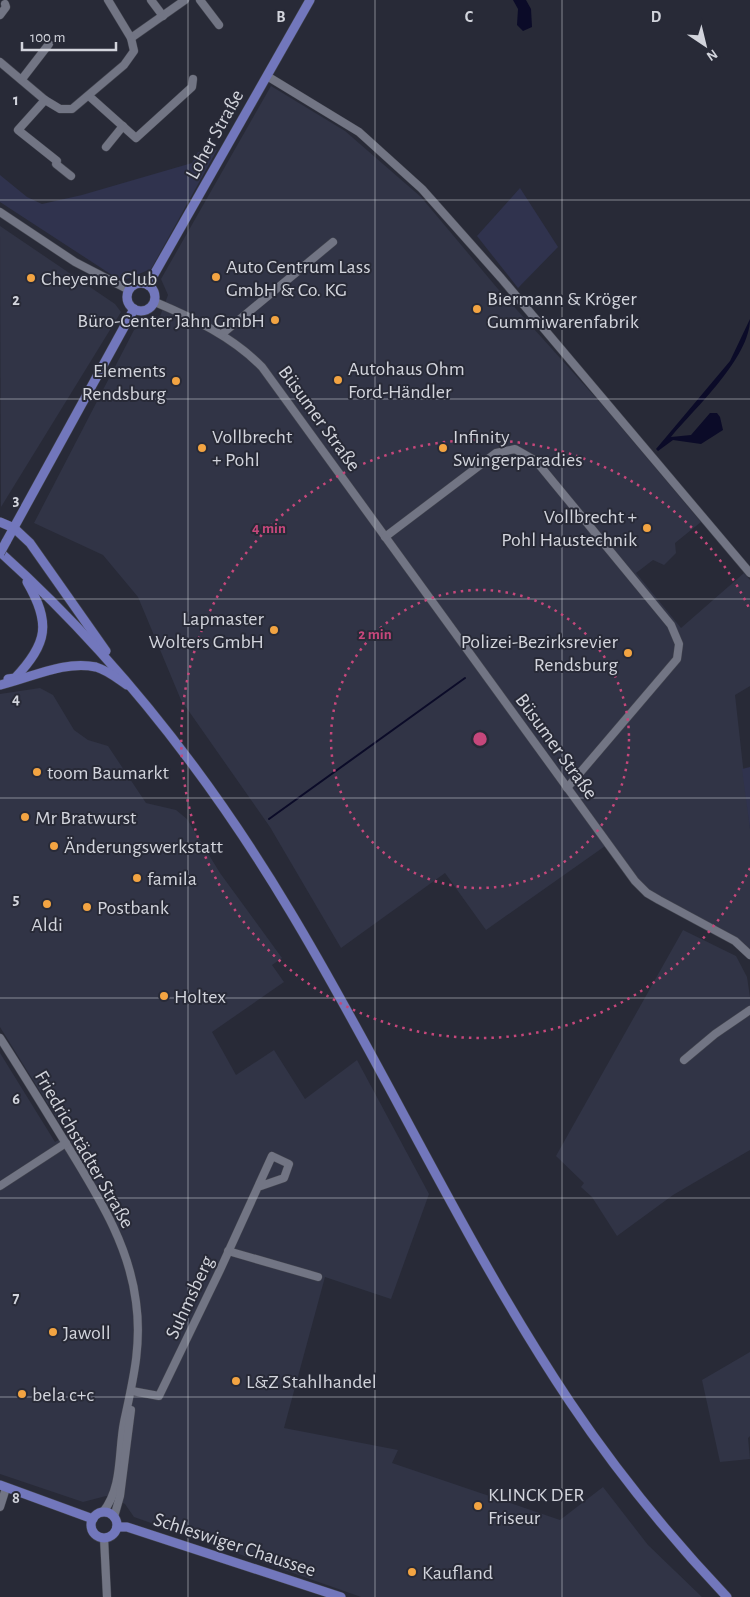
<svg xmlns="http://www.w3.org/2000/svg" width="750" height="1597" viewBox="0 0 750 1597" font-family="'Alegreya Sans',sans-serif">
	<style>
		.built { fill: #313446 }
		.green { fill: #30334e }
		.water { fill: #0b0b28 }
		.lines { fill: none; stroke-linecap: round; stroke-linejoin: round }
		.stream { stroke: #0b0b28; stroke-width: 2 }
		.minor-casing { stroke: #43454f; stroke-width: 9 }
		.major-casing { stroke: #43454f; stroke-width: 10 }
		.minor { stroke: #727584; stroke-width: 8 }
		.major { stroke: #7277bc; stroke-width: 9 }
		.major-bridge-casing { stroke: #43454f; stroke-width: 10; stroke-linecap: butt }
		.major-bridge { stroke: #7277bc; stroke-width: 9 }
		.grid { fill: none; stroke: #d2d4dc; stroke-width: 1; stroke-opacity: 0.55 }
		.ring { fill: none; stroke: #c6477b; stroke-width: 2.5; stroke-dasharray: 2.5 5 }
		.poi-dot { fill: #f3a442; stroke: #282a37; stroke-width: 2 }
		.labels { text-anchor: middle; stroke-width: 4; stroke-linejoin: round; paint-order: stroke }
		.street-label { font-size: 20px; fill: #d2d4dc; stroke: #282a37 }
		.poi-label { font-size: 20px; fill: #d2d4dc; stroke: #282a37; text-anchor: start }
		.grid-label { font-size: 16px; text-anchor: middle; font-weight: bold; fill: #d2d4dc; stroke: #282a37; stroke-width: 4; stroke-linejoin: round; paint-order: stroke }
		.centre { fill: #c6477b; stroke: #282a37; stroke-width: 2.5 }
		.ring-label { font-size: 15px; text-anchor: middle; font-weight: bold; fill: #c6477b; stroke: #282a37; stroke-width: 4; stroke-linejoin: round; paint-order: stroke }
	</style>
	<rect width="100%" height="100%" fill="#282a37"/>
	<!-- built -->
	<g class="built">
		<polygon points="271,86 345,131 421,197 498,289 605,408 701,522 675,543 676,553 664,565 653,560 636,573 681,628 744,573 750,580 750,686 735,695 750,829 750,954 647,893 608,844 486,930 445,873 341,948 270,827 181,700 138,597 103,555 34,523 134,330 159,319 168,295 161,279"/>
		<polygon points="0,226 115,304 121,312 1,507"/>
		<polygon points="40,688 53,695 74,730 88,740 108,746 146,803 176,810 187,819 220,873 282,958 272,965 284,982 212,1032 236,1075 274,1050 305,1099 357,1060 429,1194 391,1299 325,1277 284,1428 398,1450 392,1463 560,1520 603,1487 648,1545 702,1597 361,1597 134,1517 125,1504 106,1496 83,1502 0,1474 0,1053 55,1142 67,1135 0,1027 0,694"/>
		<polygon points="683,930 736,956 747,977 750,997 750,1150 673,1195 617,1236 592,1197 581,1187 584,1183 556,1156"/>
		<polygon points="750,1352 750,1436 748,1438 750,1459 720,1462 702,1380"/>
	</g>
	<!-- green -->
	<g class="green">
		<polygon points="217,150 151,269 124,280 112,275 0,202 0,175 27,197 42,204 82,195 192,163 198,152"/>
		<polygon points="520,188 558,247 518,288 477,236"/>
		<polygon points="750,767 750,829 742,769"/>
	</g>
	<!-- water -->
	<g class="water">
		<polygon points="513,0 526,0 531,9 532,27 523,31 517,25 518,9"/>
		<path d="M750,319C750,358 695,408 671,437L691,435L710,413H717L720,417L723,430L701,444L673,440L658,451L656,449L730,361Z"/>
	</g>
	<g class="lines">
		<!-- stream -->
		<polyline class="stream" points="269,819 465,678"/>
		<defs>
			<g id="minor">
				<polyline points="151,0 163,16"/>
				<polyline points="200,0 219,25"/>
				<polyline points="0,15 6,7 5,4"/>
				<polyline points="131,38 185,0"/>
				<polyline points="0,62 45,100 60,109 72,109 124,65 134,51 131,38 108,0"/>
				<polyline points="267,76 359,132 422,189 501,278 750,573"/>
				<polyline points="22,79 49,44"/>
				<polyline points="89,96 136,138 192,87 193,79"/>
				<polyline points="45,100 18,130 57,161 56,164 71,176"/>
				<polyline points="106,147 123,126"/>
				<polyline points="0,212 75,262 129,290"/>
				<path d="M155,302C193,318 233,337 262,367L635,881L647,893L659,900L735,941L750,955"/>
				<polyline points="222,334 333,242"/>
				<polyline points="385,537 496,453 515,449 536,461 671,625 679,644 677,659 567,788"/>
				<path d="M0,1038C24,1075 47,1113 70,1150C99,1198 129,1245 136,1302C142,1345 133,1380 124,1422C118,1452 123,1487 103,1512"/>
				<polyline points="684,1060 715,1034 750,1010"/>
				<polyline points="0,1186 66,1143"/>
				<polyline points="228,1251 318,1277"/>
				<polyline points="132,1391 159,1396 220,1270 272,1156 289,1164 284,1178 258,1187"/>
				<polyline points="0,1507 6,1488"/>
				<polyline points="114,1517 120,1496 131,1410"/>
				<polyline points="104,1538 107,1597"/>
			</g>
			<g id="major">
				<circle cx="141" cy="297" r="14"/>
				<polyline points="148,285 310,0"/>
				<polyline points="0,522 14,528 30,543 106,651"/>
				<polyline points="6,542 134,309"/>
				<path d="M0,552C116,656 210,777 290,911C387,1072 465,1245 570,1402C617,1472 669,1536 727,1597"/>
				<path d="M8,679L15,678C48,643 51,623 27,582"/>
				<path d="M0,685C31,678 64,660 96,667C107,670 118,679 127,685"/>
				<polyline points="0,1485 93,1519"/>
				<circle cx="104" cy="1525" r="13"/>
				<polyline points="117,1527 127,1527 341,1597"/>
			</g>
		</defs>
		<!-- minor casing -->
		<use href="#minor" class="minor-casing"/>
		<!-- major casing -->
		<use href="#major" class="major-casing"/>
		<!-- minor -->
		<use href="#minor" class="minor"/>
		<!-- major -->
		<use href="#major" class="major"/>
		<defs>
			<polyline id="major-bridge" points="0,553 6,542"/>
		</defs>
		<!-- major-bridge casing -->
		<use href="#major-bridge" class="major-bridge-casing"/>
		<!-- major-bridge -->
		<use href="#major-bridge" class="major-bridge"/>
	</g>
	<!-- grid -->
	<path class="grid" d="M188,0V1597M375,0V1597M562,0V1597M0,200H750M0,399H750M0,599H750M0,798H750M0,998H750M0,1198H750M0,1397H750"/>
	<!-- distance rings -->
	<g class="ring">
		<circle cx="480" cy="739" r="149"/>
		<path d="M750 868A299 299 0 1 1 750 610"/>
	</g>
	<!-- markers -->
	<g class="poi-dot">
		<circle cx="216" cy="277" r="5"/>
		<circle cx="31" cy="278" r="5"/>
		<circle cx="477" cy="309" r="5"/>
		<circle cx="275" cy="320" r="5"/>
		<circle cx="338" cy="380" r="5"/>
		<circle cx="176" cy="381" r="5"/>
		<circle cx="202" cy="448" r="5"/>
		<circle cx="443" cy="448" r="5"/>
		<circle cx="647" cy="528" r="5"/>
		<circle cx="274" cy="630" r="5"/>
		<circle cx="628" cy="653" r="5"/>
		<circle cx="37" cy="772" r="5"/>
		<circle cx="25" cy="817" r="5"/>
		<circle cx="54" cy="846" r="5"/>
		<circle cx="137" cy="878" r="5"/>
		<circle cx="47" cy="904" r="5"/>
		<circle cx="87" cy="907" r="5"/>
		<circle cx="164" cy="996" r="5"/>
		<circle cx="53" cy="1332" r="5"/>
		<circle cx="236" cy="1381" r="5"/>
		<circle cx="22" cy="1394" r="5"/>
		<circle cx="478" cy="1506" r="5"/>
		<circle cx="412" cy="1572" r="5"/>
	</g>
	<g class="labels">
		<!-- street labels -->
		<g class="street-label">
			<text transform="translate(214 134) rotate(-61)" y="7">Loher Straße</text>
			<text transform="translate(320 418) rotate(54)" y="7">Büsumer Straße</text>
			<text transform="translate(557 746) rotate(54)" y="7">Büsumer Straße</text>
			<text transform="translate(85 1149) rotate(60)" y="7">Friedrichstädter Straße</text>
			<text transform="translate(189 1297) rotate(-65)" y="7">Suhmsberg</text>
			<text transform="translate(235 1544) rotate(18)" y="7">Schleswiger Chaussee</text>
		</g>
		<!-- poi labels -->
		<g class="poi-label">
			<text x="226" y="273">Auto Centrum Lass<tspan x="226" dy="23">GmbH &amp; Co. KG</tspan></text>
			<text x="41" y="285">Cheyenne Club</text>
			<text x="487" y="305">Biermann &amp; Kröger<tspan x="487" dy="23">Gummiwarenfabrik</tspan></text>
			<text x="265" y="327" text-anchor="end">Büro-Center Jahn GmbH</text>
			<text x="348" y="375">Autohaus Ohm<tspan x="348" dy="23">Ford-Händler</tspan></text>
			<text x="166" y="377" text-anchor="end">Elements<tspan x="166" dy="23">Rendsburg</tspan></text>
			<text x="212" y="443">Vollbrecht<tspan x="212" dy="23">+ Pohl</tspan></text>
			<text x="453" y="443">Infinity<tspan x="453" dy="23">Swingerparadies</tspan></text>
			<text x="637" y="523" text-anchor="end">Vollbrecht +<tspan x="637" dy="23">Pohl Haustechnik</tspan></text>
			<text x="264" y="625" text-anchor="end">Lapmaster<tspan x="264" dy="23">Wolters GmbH</tspan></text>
			<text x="618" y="648" text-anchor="end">Polizei-Bezirksrevier<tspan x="618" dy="23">Rendsburg</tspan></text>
			<text x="47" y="779">toom Baumarkt</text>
			<text x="35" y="824">Mr Bratwurst</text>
			<text x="64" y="853">Änderungswerkstatt</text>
			<text x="147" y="885">famila</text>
			<text x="97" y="914">Postbank</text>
			<text x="47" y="931" text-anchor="middle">Aldi</text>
			<text x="174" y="1003">Holtex</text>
			<text x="63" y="1339">Jawoll</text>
			<text x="246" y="1388">L&amp;Z Stahlhandel</text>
			<text x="32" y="1401">bela c+c</text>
			<text x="488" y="1501">KLINCK DER<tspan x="488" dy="23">Friseur</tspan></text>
			<text x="422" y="1579">Kaufland</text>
		</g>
	</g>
	<g class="grid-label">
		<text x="281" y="22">B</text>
		<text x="469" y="22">C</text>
		<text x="656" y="22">D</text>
		<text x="16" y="105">1</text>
		<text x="16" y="305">2</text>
		<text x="16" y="505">3</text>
		<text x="16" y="704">4</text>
		<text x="16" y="904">5</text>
		<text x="16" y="1104">6</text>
		<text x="16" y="1303">7</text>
		<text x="16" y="1503">8</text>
	</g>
	<circle cx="480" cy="739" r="8" class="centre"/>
	<g class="ring-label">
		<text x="269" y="533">4 min</text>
		<text x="375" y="639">2 min</text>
	</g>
	<!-- north arrow -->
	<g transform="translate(705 45) rotate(145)" stroke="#282a37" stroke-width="4" paint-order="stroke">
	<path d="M0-4L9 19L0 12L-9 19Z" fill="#d2d4dc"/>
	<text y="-8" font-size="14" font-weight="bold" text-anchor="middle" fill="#d2d4dc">N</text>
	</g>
	<!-- scale -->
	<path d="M22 42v8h94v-8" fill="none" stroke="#d2d4dc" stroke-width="2.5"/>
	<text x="30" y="42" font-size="15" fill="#d2d4dc" stroke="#282a37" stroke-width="4" paint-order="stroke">100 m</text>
</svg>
